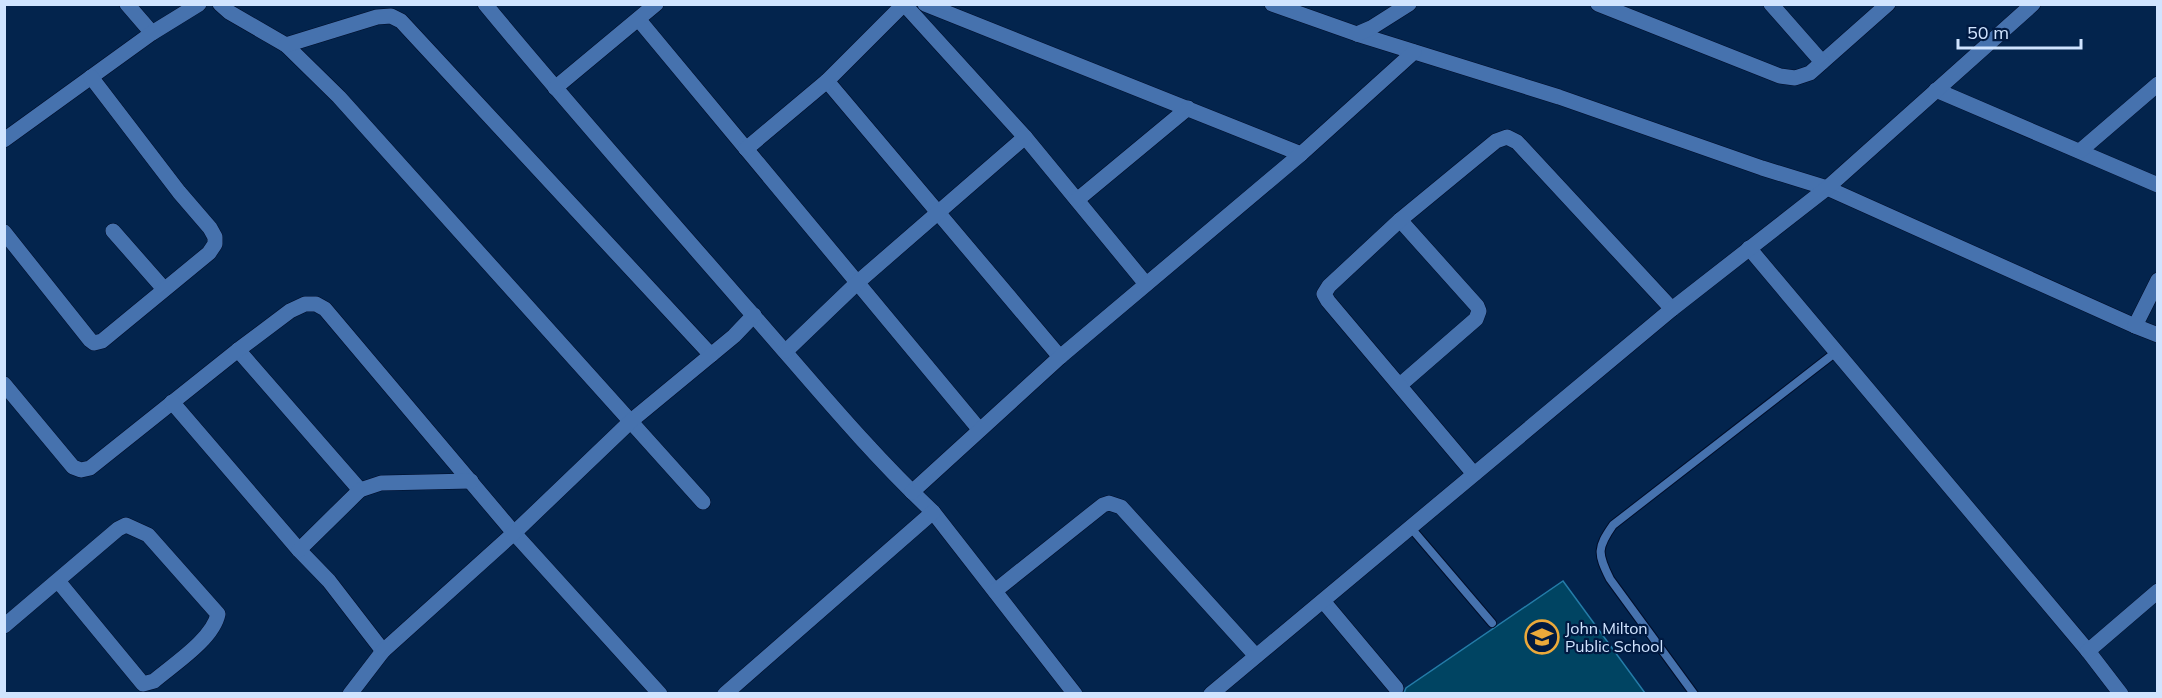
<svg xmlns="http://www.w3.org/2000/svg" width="2162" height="698" viewBox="0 0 2162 698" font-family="Mulish,sans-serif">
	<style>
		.building { fill: #004462; stroke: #247ca8; stroke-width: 1.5 }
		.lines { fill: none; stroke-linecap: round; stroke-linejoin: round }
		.lane-casing { stroke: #000d29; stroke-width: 10 }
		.street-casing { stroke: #000d29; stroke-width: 16 }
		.lane { stroke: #4672ae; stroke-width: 8 }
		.street { stroke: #4672ae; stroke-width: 15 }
		.labels { text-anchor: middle; stroke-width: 4.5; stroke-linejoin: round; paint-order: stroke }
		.poi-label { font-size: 16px; fill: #d0e4ff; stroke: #001a42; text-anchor: start }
	</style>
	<rect width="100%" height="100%" fill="#03244d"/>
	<!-- building -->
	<polygon class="building" points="1563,581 1645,693 1404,693 1406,688"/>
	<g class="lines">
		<defs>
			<g id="lane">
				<polyline points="1411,528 1492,623"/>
				<path d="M1694,694L1610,579C1597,553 1597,548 1613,525L1836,352"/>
			</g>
			<g id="street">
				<polyline points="127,4 152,33"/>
				<polyline points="220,4 229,12 286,45 339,97 703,502"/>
				<path d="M485,4C570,107 659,207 746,307C807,376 866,449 933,512L1075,694"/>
				<polyline points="904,4 1025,137 1146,284"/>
				<polyline points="925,4 1301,154"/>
				<polyline points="1272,4 1357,34 1559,97 1762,168 1827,188 2135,326"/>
				<polyline points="1598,4 1780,76 1795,78 1810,73 1888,4"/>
				<polyline points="1771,4 1822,62"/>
				<polyline points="639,20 979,429"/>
				<polyline points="1357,34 1371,28 1409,4"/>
				<polyline points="286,45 377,17 391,16 401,21 711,355 734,336 754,315"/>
				<polyline points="827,81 1060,357"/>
				<polyline points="555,88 656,4"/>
				<polyline points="1936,90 2158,185"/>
				<polyline points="4,140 152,33 199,4"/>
				<polyline points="746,149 827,81 904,4"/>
				<polyline points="2080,151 2158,84"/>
				<polyline points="1077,200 1188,108"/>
				<polyline points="1400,220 1477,306 1479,311 1476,319 1400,385"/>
				<polyline points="113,231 164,289"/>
				<polyline points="4,232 90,340 94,343 102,341 209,253 215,244 215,237 210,228 179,192 91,77"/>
				<polyline points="1749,248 2088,651 2121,694"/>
				<polyline points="2158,280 2135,326 2158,335"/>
				<polyline points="238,350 360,490"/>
				<polyline points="786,351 858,282 1025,137"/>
				<polyline points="4,384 73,467 81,470 90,468 238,350 290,311 305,304 316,304 325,309 514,533 660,694"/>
				<polyline points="172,402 299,550 329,581 383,651"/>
				<polyline points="1474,474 1328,301 1324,294 1329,286 1400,220 1496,141 1507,137 1517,142 1672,309"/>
				<polyline points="912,492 1060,357 1301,154 1414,52"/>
				<polyline points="299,550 360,490 381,483 471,481"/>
				<polyline points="995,591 1103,505 1109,503 1121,507 1256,656"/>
				<polyline points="1323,601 1396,688"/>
				<path d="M4,626L118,529L126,525L148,535L218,614C213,639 174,664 154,681L143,684L58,581"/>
				<polyline points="2088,651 2158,591"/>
				<polyline points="350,694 383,651 514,533 631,421 711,355"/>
				<polyline points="725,694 933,512"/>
				<polyline points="1211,694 1672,309 1827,188 2033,4"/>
			</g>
		</defs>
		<!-- lane casing -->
		<use href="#lane" class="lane-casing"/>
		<!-- street casing -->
		<use href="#street" class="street-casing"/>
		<!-- lane -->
		<use href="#lane" class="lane"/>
		<!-- street -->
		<use href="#street" class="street"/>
	</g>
	<!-- icons -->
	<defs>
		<symbol id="school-ring" viewBox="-11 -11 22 22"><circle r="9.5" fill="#001a42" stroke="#eba93a" stroke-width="1.5"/><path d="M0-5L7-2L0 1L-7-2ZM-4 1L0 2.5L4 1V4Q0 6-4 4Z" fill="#eba93a"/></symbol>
	</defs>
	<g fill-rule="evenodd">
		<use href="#school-ring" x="1523" y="618" width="38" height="38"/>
	</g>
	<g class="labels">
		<!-- poi labels -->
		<g class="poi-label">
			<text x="1565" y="634">John Milton<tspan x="1565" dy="18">Public School</tspan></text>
		</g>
	</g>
	<!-- border -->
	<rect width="2162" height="698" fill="none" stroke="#d0e4ff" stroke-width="12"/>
	<!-- scale -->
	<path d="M1958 39v9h123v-9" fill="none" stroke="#d0e4ff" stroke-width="3"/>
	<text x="1967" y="39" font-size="18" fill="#d0e4ff" stroke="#001a42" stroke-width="4.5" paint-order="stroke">50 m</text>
</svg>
